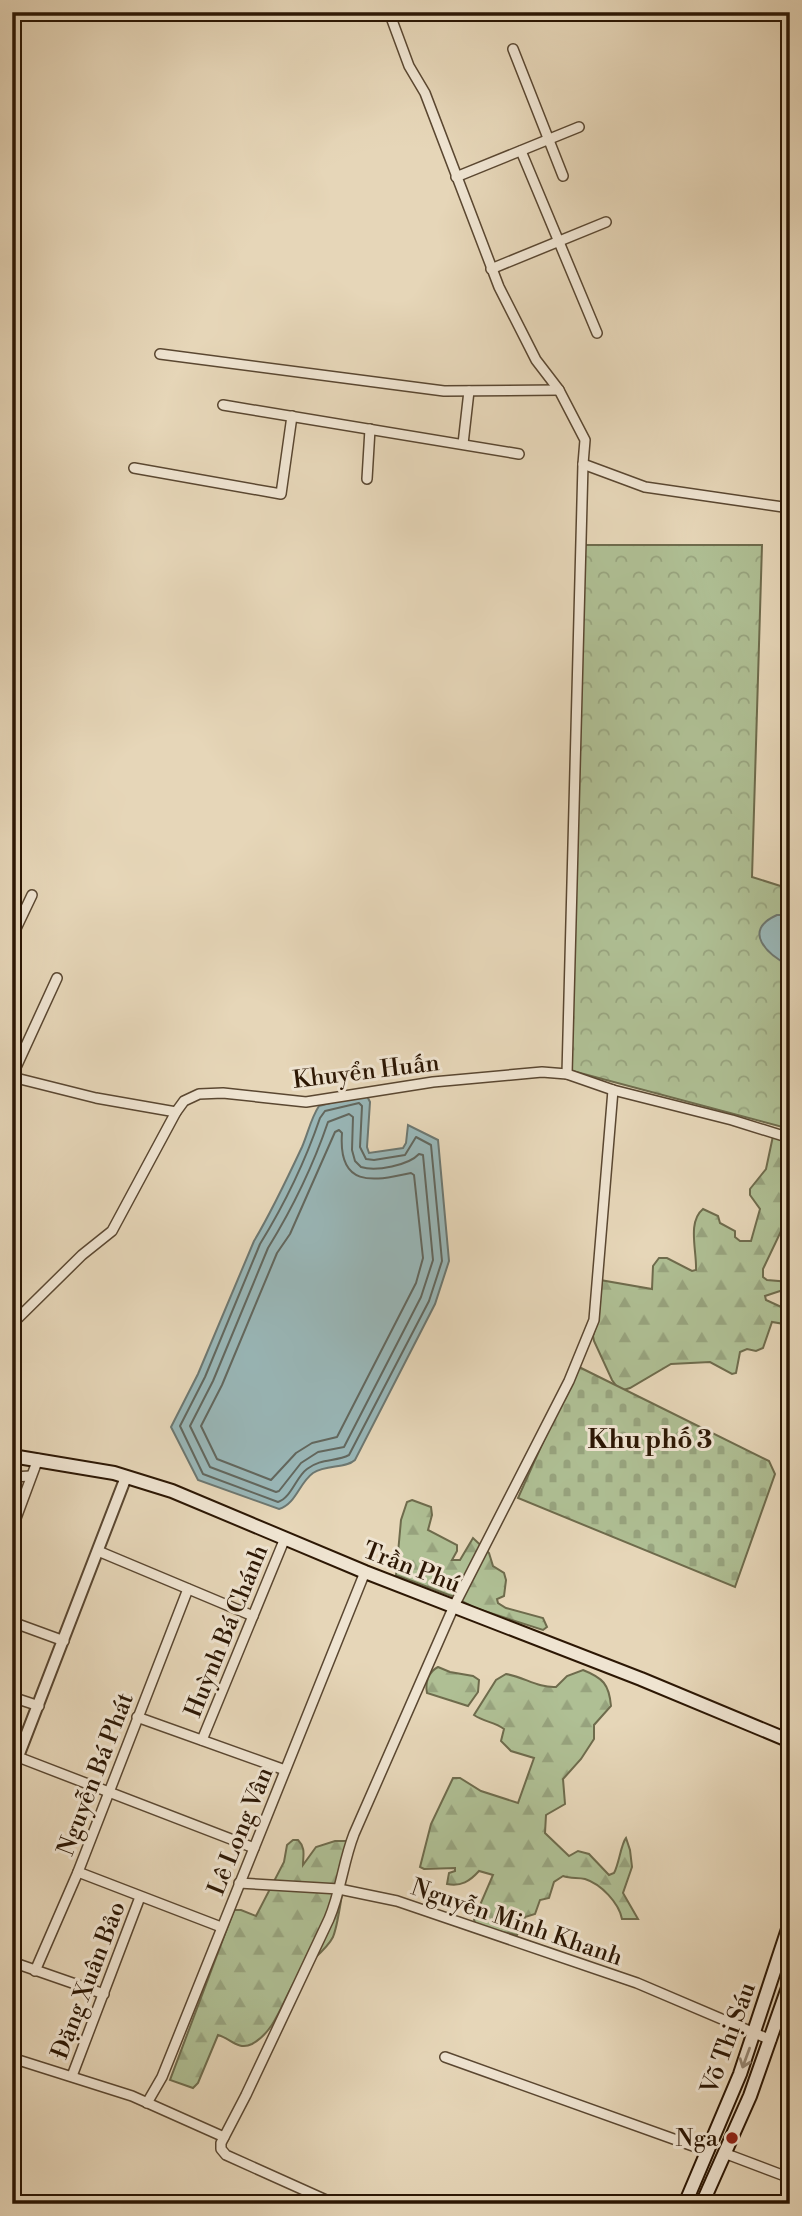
<svg xmlns="http://www.w3.org/2000/svg" width="802" height="2216" viewBox="0 0 802 2216" font-family="'Libre Bodoni',serif">
	<style>
		.forest { fill: url(#forest-firs); stroke: #6e6b4c; stroke-width: 2 }
		.cemetery { fill: url(#cemetery-stones); stroke: #6e6b4c; stroke-width: 2 }
		.park { fill: url(#park-crowns); stroke: #6e6b4c; stroke-width: 2 }
		.water { fill: #99b7b8; stroke: #6d7770; stroke-width: 2 }
		.lines { fill: none; stroke-linecap: round; stroke-linejoin: round }
		.shore { stroke: #62675e; stroke-width: 2 }
		.minor-casing { stroke: #5a4731; stroke-width: 12 }
		.tertiary-casing { stroke: #5a4731; stroke-width: 14 }
		.secondary-casing { stroke: #2c1704; stroke-width: 16 }
		.minor { stroke: #efe4d1; stroke-width: 9 }
		.tertiary { stroke: #efe4d1; stroke-width: 10 }
		.secondary { stroke: #efe4d1; stroke-width: 12 }
		.oneway { stroke: #978875 }
		.poi-dot { fill: #8f2418; stroke: #efe4d1; stroke-width: 2.5 }
		.labels { text-anchor: middle; stroke-width: 6; stroke-linejoin: round; paint-order: stroke }
		.street-label { font-size: 24px; fill: #2c1704; stroke: #efe4d1 }
		.poi-label { font-size: 24px; fill: #2c1704; stroke: #efe4d1; text-anchor: end }
		.neighbourhood-label { font-size: 26px; font-weight: bold; fill: #2c1704; stroke: #efe4d1 }
	</style>
	<defs>
		<pattern id="forest-firs" width="22" height="20" patternUnits="userSpaceOnUse" patternTransform="scale(1.75)"><rect width="22" height="20" fill="#afbf94"/><path d="M5 1l3.5 6h-7zM16 11l3.5 6h-7z" fill="#97a37e"/></pattern>
		<pattern id="cemetery-stones" width="16" height="16" patternUnits="userSpaceOnUse" patternTransform="scale(1.75)"><rect width="16" height="16" fill="#afbf94"/><path d="M2 7V4a2 2 0 0 1 4 0v3zM10 15v-3a2 2 0 0 1 4 0v3z" fill="#97a37e"/></pattern>
		<pattern id="park-crowns" width="20" height="18" patternUnits="userSpaceOnUse" patternTransform="scale(1.75)"><rect width="20" height="18" fill="#afbf94"/><path d="M2 6a3 3 0 1 1 6 0M12 15a3 3 0 1 1 6 0" fill="none" stroke="#97a37e"/></pattern>
	</defs>
	<rect width="100%" height="100%" fill="#e6d6b8"/>
	<filter id="stains"><feTurbulence type="fractalNoise" baseFrequency=".00286" numOctaves="4"/><feColorMatrix values="0 0 0 0 .2 0 0 0 0 .09 0 0 0 0 .02 0 0 0 .5 -.17"/></filter>
	<radialGradient id="worn" r=".72"><stop offset=".6" stop-color="#630" stop-opacity="0"/><stop offset="1" stop-color="#630" stop-opacity=".3"/></radialGradient>
	<!-- forest -->
	<g class="forest">
		<path d="M773,1136L790,1140V1230L782,1229L763,1269V1277L767,1280L790,1282V1292L780,1291L765,1296L766,1300L790,1311V1325L772,1322L763,1348L756,1351L747,1349L740,1352L736,1373L732,1374L710,1362L671,1364L630,1388L620,1391L612,1380L594,1341L593,1336L599,1314L600,1280L652,1289L653,1266L659,1258H667L692,1271L696,1270C697,1251 687,1222 703,1209L718,1216L720,1223L735,1231V1237L740,1241H751L760,1209L750,1195V1189L766,1169Z"/>
		<polygon points="412,1500 431,1507 432,1515 428,1530 457,1545 457,1551 452,1560 460,1560 473,1538 489,1553 493,1566 504,1573 506,1580 504,1596 497,1599 498,1603 506,1608 543,1618 547,1627 543,1630 475,1608 454,1597 396,1575 401,1520 407,1502"/>
		<path d="M438,1667L450,1672L473,1676L479,1680L478,1692L468,1706L427,1693C425,1683 428,1672 438,1667Z"/>
		<path d="M583,1670C603,1678 609,1684 611,1706L594,1725V1739L581,1759L563,1779L565,1804L546,1815L545,1833L569,1856L578,1851L589,1854L609,1875L614,1873C619,1864 621,1844 626,1838L630,1850L632,1867L623,1893L638,1919H622C619,1903 601,1884 585,1879C578,1877 571,1879 563,1876L554,1882L549,1898L540,1900L535,1914L525,1917L517,1935L488,1929L475,1924L474,1919L493,1875L479,1871C470,1881 461,1887 447,1884L449,1873L455,1871V1868L424,1869L420,1867L431,1824L453,1778H460L481,1791L518,1803L534,1758L511,1751L501,1741L504,1729C495,1722 484,1722 474,1715L496,1680L506,1674C524,1677 538,1688 556,1687L567,1676Z"/>
		<path d="M293,1840H298C306,1848 303,1855 303,1865L316,1847L335,1841H347C348,1858 339,1922 333,1937C326,1951 310,1960 300,1973C284,1994 278,2030 252,2044C238,2051 230,2038 218,2035L198,2083L193,2088L170,2080L234,1910H241L256,1916L284,1862L287,1845Z"/>
	</g>
	<!-- cemetery -->
	<polygon class="cemetery" points="577,1366 769,1461 775,1474 735,1587 518,1498"/>
	<!-- park -->
	<polygon class="park" points="582,545 762,545 752,877 790,889 790,1129 565,1069"/>
	<!-- water -->
	<g class="water">
		<path d="M777,915H790V966C768,955 741,931 777,915Z"/>
		<path d="M367,1096L370,1102L367,1147L369,1153L403,1148L406,1143L408,1125L438,1140L449,1261L435,1304L355,1460C345,1469 327,1464 313,1473C299,1483 296,1504 279,1509L198,1480L171,1427L198,1374L254,1241C272,1211 287,1179 302,1147C308,1133 311,1118 319,1106L353,1097Z"/>
	</g>
	<g class="lines">
		<!-- shore -->
		<g class="shore">
			<path d="M359,1103L362,1106L360,1147L366,1159L374,1160L405,1155L416,1137L431,1145L442,1261L429,1301L349,1455C336,1462 321,1458 307,1469C296,1477 291,1498 278,1502L203,1474L180,1426L205,1377L260,1244C284,1205 305,1162 320,1118L325,1111Z"/>
			<path d="M349,1114L353,1117L352,1150L355,1161L361,1167C376,1172 409,1165 419,1154L423,1155L433,1260L421,1297L344,1447L318,1452L301,1463L279,1491L276,1492L210,1467L190,1426L213,1381L268,1248C292,1209 313,1166 328,1122Z"/>
			<path d="M339,1130L342,1133C338,1187 371,1182 411,1173L414,1175L423,1258L416,1283L337,1437L312,1443L296,1453L271,1480L217,1459L201,1426L222,1385L277,1253L290,1234L335,1132Z"/>
		</g>
		<defs>
			<g id="minor">
				<polyline points="389,12 409,66 425,93 499,287 536,360 559,390 585,440 583,464 567,1074"/>
				<polyline points="513,49 563,176"/>
				<polyline points="521,151 597,333"/>
				<polyline points="456,177 579,127"/>
				<polyline points="491,269 606,222"/>
				<polyline points="160,354 444,391 559,390"/>
				<polyline points="223,405 519,454"/>
				<polyline points="463,444 469,391"/>
				<polyline points="583,464 645,487 790,508"/>
				<polyline points="134,468 281,494 292,416"/>
				<polyline points="367,479 370,429"/>
				<polyline points="12,937 32,895"/>
				<polyline points="12,1076 57,978"/>
				<polyline points="12,1077 96,1098 176,1112"/>
				<polyline points="12,1324 82,1255 112,1231 176,1112 184,1101 199,1094 223,1093 306,1102 433,1082 542,1072 567,1074 613,1090 732,1120 790,1138"/>
				<polyline points="12,1477 31,1476"/>
				<polyline points="12,1529 38,1459"/>
				<polyline points="98,1551 253,1616"/>
				<polyline points="12,1622 64,1641"/>
				<polyline points="12,1697 39,1706"/>
				<polyline points="137,1717 285,1770"/>
				<polyline points="202,1740 285,1538"/>
				<polyline points="18,1757 254,1848"/>
				<polyline points="78,1872 221,1927"/>
				<polyline points="239,1883 339,1889 397,1901 637,1983 771,2040"/>
				<polyline points="12,1962 104,1994"/>
				<polyline points="35,1971 78,1872 188,1589"/>
				<polyline points="445,2057 707,2151"/>
				<polyline points="12,2058 132,2096 224,2137"/>
				<polyline points="72,2076 140,1897"/>
				<polyline points="147,2103 162,2077 365,1572"/>
				<polyline points="724,2153 790,2178"/>
				<path d="M335,2204L226,2155L221,2149V2143L246,2095L329,1919C341,1891 343,1862 354,1834L454,1606L569,1381L594,1320L613,1090"/>
			</g>
			<polyline id="tertiary" points="12,1772 126,1477"/>
			<g id="secondary">
				<polyline points="12,1456 114,1473 172,1491 365,1572 641,1679 790,1741"/>
				<polyline points="685,2204 740,2074 790,1923"/>
				<polyline points="702,2204 750,2096 790,1982"/>
			</g>
		</defs>
		<!-- minor casing -->
		<use href="#minor" class="minor-casing"/>
		<!-- tertiary casing -->
		<use href="#tertiary" class="tertiary-casing"/>
		<!-- secondary casing -->
		<use href="#secondary" class="secondary-casing"/>
		<!-- minor -->
		<use href="#minor" class="minor"/>
		<!-- tertiary -->
		<use href="#tertiary" class="tertiary"/>
		<!-- secondary -->
		<use href="#secondary" class="secondary"/>
	</g>
	<!-- one-way arrows -->
	<defs><path id="oneway-shaft" d="M-6 0H5M1.5-3L5.5 0L1.5 3" fill="none" stroke-width="1.6" stroke-linecap="round" stroke-linejoin="round" transform="scale(1.75)"/></defs>
	<use class="oneway" href="#oneway-shaft" transform="translate(746 2058) rotate(110)"/>
	<!-- markers -->
	<circle class="poi-dot" cx="732" cy="2138" r="7"/>
	<g class="labels">
		<!-- street labels -->
		<g class="street-label">
			<text transform="translate(366 1071) rotate(-7)" y="8">Khuyển Huấn</text>
			<text transform="translate(412 1567) rotate(21)" y="8">Trần Phú</text>
			<text transform="translate(226 1631) rotate(-68)" y="8">Huỳnh Bá Chánh</text>
			<text transform="translate(95 1774) rotate(-69)" y="8">Nguyễn Bá Phát</text>
			<text transform="translate(240 1831) rotate(-68)" y="8">Lê Long Vân</text>
			<text transform="translate(517 1922) rotate(19)" y="8">Nguyễn Minh Khanh</text>
			<text transform="translate(88 1980) rotate(-69)" y="8">Đặng Xuân Bảo</text>
			<text transform="translate(728 2038) rotate(-70)" y="8">Võ Thị Sáu</text>
		</g>
		<!-- poi labels -->
		<g class="poi-label">
			<text x="718" y="2146">Nga</text>
		</g>
		<!-- neighbourhood labels -->
		<g class="neighbourhood-label">
			<text x="650" y="1448">Khu phố 3</text>
		</g>
	</g>
	<!-- margin -->
	<rect width="802" height="2216" fill="none" stroke="#e6d6b8" stroke-width="42"/>
	<rect x="14" y="14" width="774" height="2188" fill="none" stroke="#2c1704" stroke-width="3.5"/>
	<rect x="21" y="21" width="760" height="2174" fill="none" stroke="#2c1704" stroke-width="2"/>
	<rect width="100%" height="100%" filter="url(#stains)"/>
	<rect width="100%" height="100%" fill="url(#worn)"/>
</svg>
